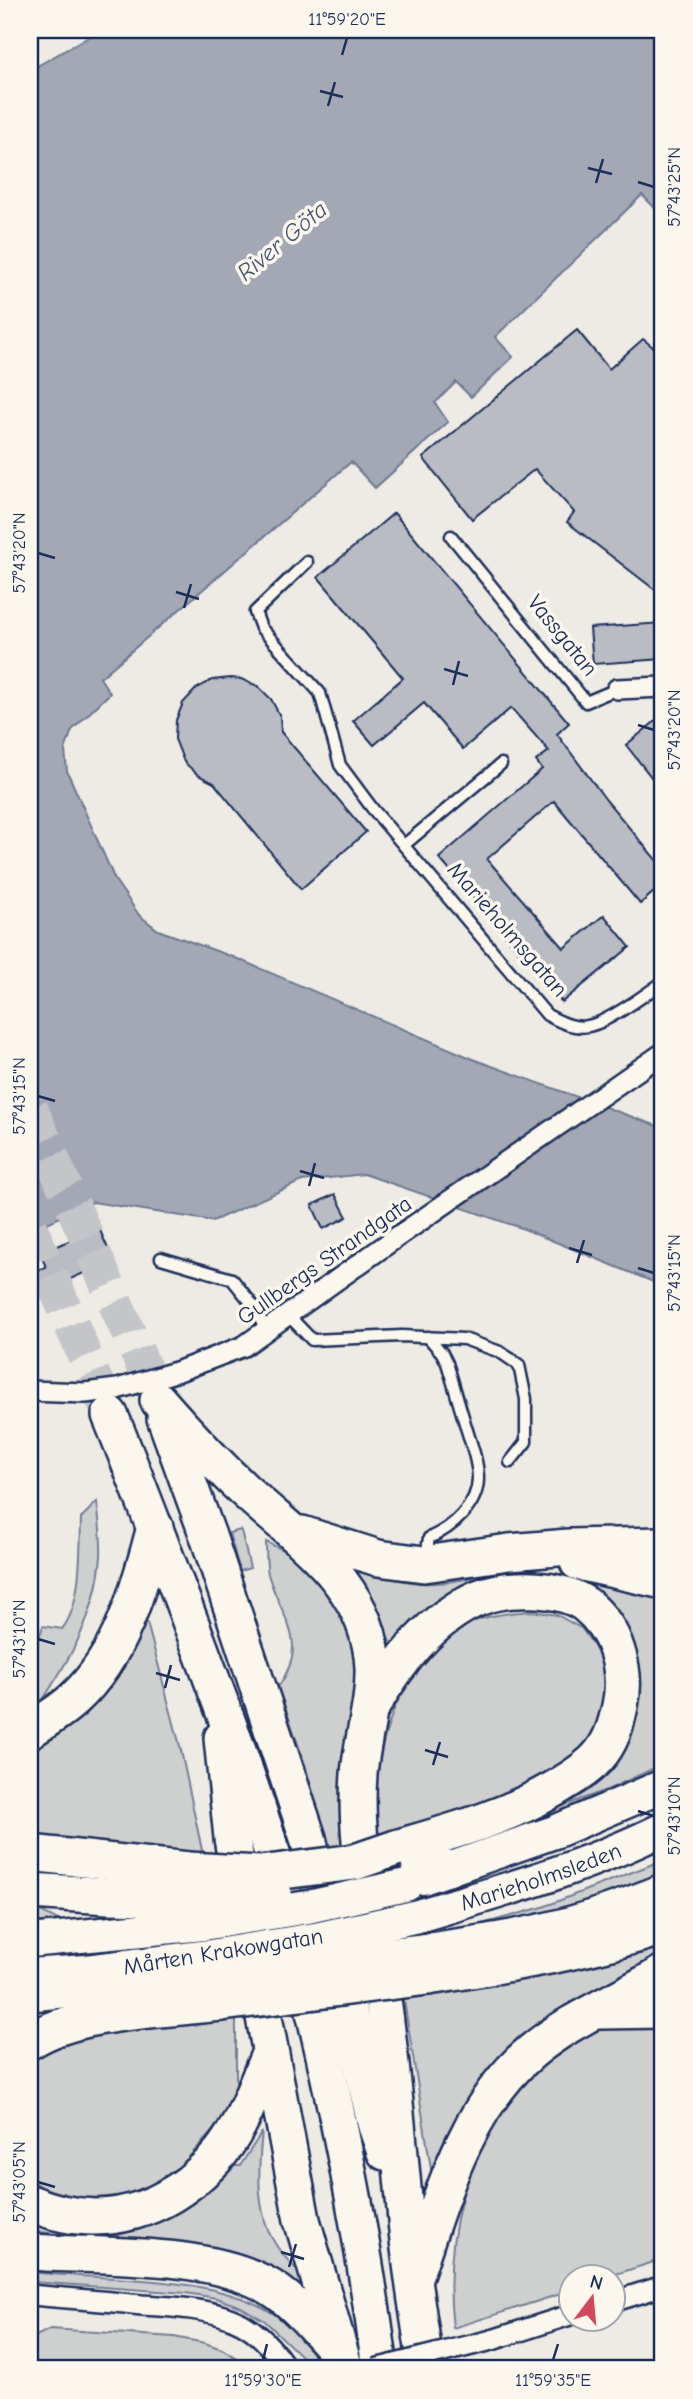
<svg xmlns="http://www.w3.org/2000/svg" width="693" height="2399" viewBox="0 0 693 2399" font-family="'Comic Neue',sans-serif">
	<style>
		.green { fill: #cecfcf; stroke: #747f96; stroke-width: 2 }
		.water { fill: #a3a8b4; stroke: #6d7892; stroke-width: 2 }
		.building { fill: #b9bcc3; stroke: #1b2f5e; stroke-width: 2 }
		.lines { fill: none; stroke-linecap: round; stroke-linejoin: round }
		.motorway-tunnel { stroke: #c4c5c9; stroke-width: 35; stroke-dasharray: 35 18; stroke-linecap: butt }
		.service-casing { stroke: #1b2f5e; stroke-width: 15 }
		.minor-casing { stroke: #1b2f5e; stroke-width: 24 }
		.trunk-casing { stroke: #1b2f5e; stroke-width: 37 }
		.motorway-casing { stroke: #1b2f5e; stroke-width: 40 }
		.service { stroke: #fbf7ec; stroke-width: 10 }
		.minor { stroke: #fbf7ec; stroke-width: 19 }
		.trunk { stroke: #fbf7ec; stroke-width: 32 }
		.motorway { stroke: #fbf7ec; stroke-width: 35 }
		.minor-bridge-casing { stroke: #1b2f5e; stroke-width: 24; stroke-linecap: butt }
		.trunk-bridge-casing { stroke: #1b2f5e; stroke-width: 37; stroke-linecap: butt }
		.motorway-bridge-casing { stroke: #1b2f5e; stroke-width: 40; stroke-linecap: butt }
		.minor-bridge { stroke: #fbf7ec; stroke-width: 19 }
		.trunk-bridge { stroke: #fbf7ec; stroke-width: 32 }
		.motorway-bridge { stroke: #fbf7ec; stroke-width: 35 }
		.ticks { fill: none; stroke: #1b2f5e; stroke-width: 2.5 }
		.labels { text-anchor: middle; stroke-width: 7; stroke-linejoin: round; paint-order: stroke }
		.street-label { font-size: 23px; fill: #1b2f5e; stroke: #fbf7ec }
		.water-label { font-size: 24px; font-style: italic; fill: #445378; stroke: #fbf7ec }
		.neatline { fill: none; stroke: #1b2f5e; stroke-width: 2.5 }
		.ticks-label { font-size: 18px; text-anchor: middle; fill: #1b2f5e }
	</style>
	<rect width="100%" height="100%" fill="#eeebe4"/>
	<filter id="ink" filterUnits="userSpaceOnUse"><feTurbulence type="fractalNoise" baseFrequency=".0143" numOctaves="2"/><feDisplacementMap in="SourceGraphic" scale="14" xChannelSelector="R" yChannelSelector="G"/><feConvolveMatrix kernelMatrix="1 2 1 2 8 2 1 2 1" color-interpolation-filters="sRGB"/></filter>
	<g filter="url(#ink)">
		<!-- green -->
		<g class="green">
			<path d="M97,1502C99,1520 102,1539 101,1557C96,1617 69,1661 36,1710L30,1715V1657L33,1655L43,1626L62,1629C82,1605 80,1549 81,1518Z"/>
			<polygon points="241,1530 250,1568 240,1571 229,1533"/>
			<path d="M266,1542L297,1556L348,1617L359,1673L346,1845L330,1848L320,1821L306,1767L278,1687C311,1641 281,1619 268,1574C266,1564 266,1552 266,1542Z"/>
			<path d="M344,1560C371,1574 405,1585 436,1583C463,1581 489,1573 516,1572C566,1570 616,1585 663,1597V1764L609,1789L555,1809L549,1802L621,1747L636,1719L641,1684L635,1652L517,1580L384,1671Z"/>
			<path d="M532,1611L557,1615L582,1629L602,1658L609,1691L589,1751L494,1803L379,1837C366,1770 394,1667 455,1630C479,1616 505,1613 532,1611Z"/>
			<polygon points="146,1619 180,1746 203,1855 30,1841 30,1753 93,1705 119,1675"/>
			<polygon points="663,1860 663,1878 576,1909 471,1927 543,1907"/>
			<polygon points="30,1909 39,1910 69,1926 30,1929"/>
			<polygon points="663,1944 663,1958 553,2021 433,2181 403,1994"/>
			<path d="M236,2018V2086L218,2125L170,2178L129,2195L90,2199L45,2190L30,2178V2061C78,2028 178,2023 236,2018Z"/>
			<path d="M630,2023L663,2027V2259L610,2276H570V2291L453,2328C439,2216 482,2079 594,2031C605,2026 618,2025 630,2023Z"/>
			<path d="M262,2132C258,2170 255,2216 278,2248C286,2260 298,2269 306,2282L302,2291L132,2242L30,2231V2218L76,2229L227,2166H240Z"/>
			<path d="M30,2272C104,2281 215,2273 277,2316C292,2327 305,2345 317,2359L306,2361L265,2321L241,2307L216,2298L186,2293L33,2282H30Z"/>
			<polygon points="50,2329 174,2337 205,2343 222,2349 249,2366 218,2369 30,2369 30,2339"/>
		</g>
		<!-- water -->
		<polygon class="water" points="101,30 663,30 663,216 642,195 495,337 513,357 471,397 456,382 435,403 448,422 375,488 351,462 100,678 110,693 72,730 65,750 67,771 115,880 139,915 158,930 233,957 478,1061 663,1128 663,1286 524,1229 364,1174 302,1181 213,1221 93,1202 30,1231 30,70"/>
		<!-- building -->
		<g class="building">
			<polygon points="577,330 609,369 643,339 663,355 663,596 567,522 574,512 535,469 472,519 423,458"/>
			<polygon points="394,513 569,723 557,734 606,800 663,868 663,884 640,904 554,801 487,859 564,948 604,915 630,947 562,1002 439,858 542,769 536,761 549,751 511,708 463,749 424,703 374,745 353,721 403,678 318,577"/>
			<polygon points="663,623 663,659 593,664 590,628"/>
			<polygon points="231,678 241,679 258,686 271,699 280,716 281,732 366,832 301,889 214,783 198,775 184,762 175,739 176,720 183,703 196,689 212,680"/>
			<polygon points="663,715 663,792 626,745"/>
			<polygon points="335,1194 347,1217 323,1229 312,1205"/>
			<polygon points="99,1228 113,1260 30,1297 30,1273 46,1267 40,1253"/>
		</g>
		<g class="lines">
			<!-- motorway-tunnel -->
			<g class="motorway-tunnel">
				<polyline points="30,1108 158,1400"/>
				<polyline points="30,1227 110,1415"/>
			</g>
			<defs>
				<g id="service">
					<polyline points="451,536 586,702 617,689"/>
					<path d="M307,562L255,612L261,628L320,693L340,765L372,808L547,1015C559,1021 573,1029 588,1026C607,1023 646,994 663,982"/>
					<polyline points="404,845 501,764"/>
					<polyline points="161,1258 232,1279 257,1310 266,1332"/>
					<polyline points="289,1316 312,1340 402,1336 464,1339 500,1352 519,1365 526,1399 526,1442 510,1462"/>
					<path d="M426,1557L429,1538C452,1528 478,1506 478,1478C478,1459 469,1439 464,1420C458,1401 453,1382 447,1363L442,1353L428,1337"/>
				</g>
				<g id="minor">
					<polyline points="617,689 663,687"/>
					<polyline points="30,1391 85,1393 117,1389 179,1371 244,1346 397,1237 663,1053"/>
					<path d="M30,2295C67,2298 105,2301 142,2305C172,2307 204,2308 232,2319C256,2328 274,2349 287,2369"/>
					<polyline points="612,2302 663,2286"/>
					<polyline points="492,2340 570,2315"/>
				</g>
				<g id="trunk">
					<polyline points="423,1878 557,1831 663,1786"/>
					<path id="s1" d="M414,1917C499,1892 584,1868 663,1829"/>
					<polyline points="30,1941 203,1924"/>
					<polyline points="30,1975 86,1971 211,1956"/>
				</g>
				<g id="motorway">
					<path d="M158,1400C185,1431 213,1461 243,1489C298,1540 370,1584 373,1668C374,1704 362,1738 359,1774C356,1813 360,1851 366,1890"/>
					<path d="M110,1415C149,1510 185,1607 221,1704C245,1769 268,1834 286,1901"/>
					<polyline points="165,1418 208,1536 308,1838 376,2126 385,2152"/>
					<polyline points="302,1534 378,1558 424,1564 509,1552 569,1547 663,1545"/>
					<polyline points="578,1562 663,1581"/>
					<path d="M372,1706C398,1662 431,1619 478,1598C507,1586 560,1586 586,1605C615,1628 628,1670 620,1706C616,1725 611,1743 597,1758C585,1771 569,1780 554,1789C504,1818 451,1832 396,1848"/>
					<path d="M30,1730C45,1721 60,1712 74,1699C122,1655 139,1588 155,1527"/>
					<polyline points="222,1738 232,1838 243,1901"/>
					<polyline points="30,1853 188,1870"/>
					<polyline points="401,1870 448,1868"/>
					<polyline points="30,1891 109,1896 196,1898"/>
					<path d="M376,1952C390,2038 397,2123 405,2209C409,2263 419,2316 426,2369"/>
					<path d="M423,1952C469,1945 516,1939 561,1927C596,1918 630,1905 663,1892"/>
					<path d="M302,1962C335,2096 363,2232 380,2369"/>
					<polyline points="255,1969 302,2220 345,2369"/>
					<path d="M428,1977C508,1964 587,1952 663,1927"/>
					<polyline points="30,1993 216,1975"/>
					<polyline points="600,2011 663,2010"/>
					<path d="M30,2041C78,2010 165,2010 222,2003"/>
					<path d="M30,2203C87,2227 141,2220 190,2182C202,2172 215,2161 224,2148C245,2120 256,2084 270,2052"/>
					<path d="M30,2252C99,2257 201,2251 263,2283C293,2298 315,2328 338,2352"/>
					<path d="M416,2272C442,2195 466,2107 531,2052C570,2019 620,2000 663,1973"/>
				</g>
			</defs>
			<!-- service casing -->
			<use href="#service" class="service-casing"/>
			<!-- minor casing -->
			<use href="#minor" class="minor-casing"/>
			<!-- trunk casing -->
			<use href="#trunk" class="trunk-casing"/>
			<!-- motorway casing -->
			<use href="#motorway" class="motorway-casing"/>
			<!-- service -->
			<use href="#service" class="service"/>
			<!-- minor -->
			<use href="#minor" class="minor"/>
			<!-- trunk -->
			<use href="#trunk" class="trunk"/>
			<!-- motorway -->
			<use href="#motorway" class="motorway"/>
			<defs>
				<polyline id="minor-bridge" points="375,2369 492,2340"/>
				<g id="trunk-bridge">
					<polyline points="203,1924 308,1907 406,1885"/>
					<polyline points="211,1956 315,1939 414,1917"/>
				</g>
				<g id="motorway-bridge">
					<polyline points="188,1870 259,1874 355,1862 396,1848"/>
					<polyline points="196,1898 274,1894"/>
					<polyline points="216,1975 423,1952"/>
					<polyline points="222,2003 428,1977"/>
				</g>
			</defs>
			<!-- minor-bridge casing -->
			<use href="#minor-bridge" class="minor-bridge-casing"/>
			<!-- trunk-bridge casing -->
			<use href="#trunk-bridge" class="trunk-bridge-casing"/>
			<!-- motorway-bridge casing -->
			<use href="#motorway-bridge" class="motorway-bridge-casing"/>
			<!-- minor-bridge -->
			<use href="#minor-bridge" class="minor-bridge"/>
			<!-- trunk-bridge -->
			<use href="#trunk-bridge" class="trunk-bridge"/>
			<!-- motorway-bridge -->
			<use href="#motorway-bridge" class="motorway-bridge"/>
		</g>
	</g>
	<!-- ticks -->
	<path class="ticks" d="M342,55L347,38M320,91L343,97M328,106L335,82M588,168L612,174M638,182L654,187M596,183L603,159M38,553L55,558M176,592L199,599M184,608L191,584M444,669L468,676M453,685L459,661M638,725L654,730M38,1096L55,1101M300,1171L324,1178M309,1186L315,1163M569,1248L592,1255M577,1263L584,1240M638,1268L654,1273M38,1639L55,1644M156,1673L180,1680M165,1688L171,1665M425,1750L448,1757M433,1765L440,1742M638,1811L654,1816M38,2182L55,2187M281,2252L304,2259M289,2267L296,2244M263,2360L267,2344M553,2360L558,2344"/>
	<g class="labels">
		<!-- street labels -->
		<g class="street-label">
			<text transform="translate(563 635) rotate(51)" y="8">Vassgatan</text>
			<text transform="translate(508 929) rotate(49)" y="8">Marieholmsgatan</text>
			<text transform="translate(324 1260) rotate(-35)" y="8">Gullbergs Strandgata</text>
			<text dy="8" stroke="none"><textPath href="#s1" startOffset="133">Marieholmsleden</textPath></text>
			<text transform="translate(223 1951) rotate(-9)" y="8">Mårten Krakowgatan</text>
		</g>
		<!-- water labels -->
		<g class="water-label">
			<text transform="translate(282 241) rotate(-40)" y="8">River Göta</text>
		</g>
	</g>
	<!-- margin -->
	<rect width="693" height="2399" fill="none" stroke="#fbf7ec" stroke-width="77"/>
	<!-- north arrow -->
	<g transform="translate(592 2298) rotate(16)"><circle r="33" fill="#fbf7ec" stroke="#a1a7b3" stroke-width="2"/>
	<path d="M0-5L12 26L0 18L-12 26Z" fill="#d1495b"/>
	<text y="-10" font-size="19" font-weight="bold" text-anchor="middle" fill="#1b2f5e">N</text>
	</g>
	<rect x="38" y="38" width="616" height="2322" class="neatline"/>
	<g class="ticks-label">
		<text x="347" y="25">11°59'20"E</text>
		<text transform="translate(674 187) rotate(-90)" y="6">57°43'25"N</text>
		<text transform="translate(19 553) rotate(-90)" y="6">57°43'20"N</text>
		<text transform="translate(674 730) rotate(-90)" y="6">57°43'20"N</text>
		<text transform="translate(19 1096) rotate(-90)" y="6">57°43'15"N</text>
		<text transform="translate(674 1273) rotate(-90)" y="6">57°43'15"N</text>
		<text transform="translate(19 1639) rotate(-90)" y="6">57°43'10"N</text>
		<text transform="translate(674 1816) rotate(-90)" y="6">57°43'10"N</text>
		<text transform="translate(19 2182) rotate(-90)" y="6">57°43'05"N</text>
		<text x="263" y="2386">11°59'30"E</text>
		<text x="553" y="2386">11°59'35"E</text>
	</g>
</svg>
